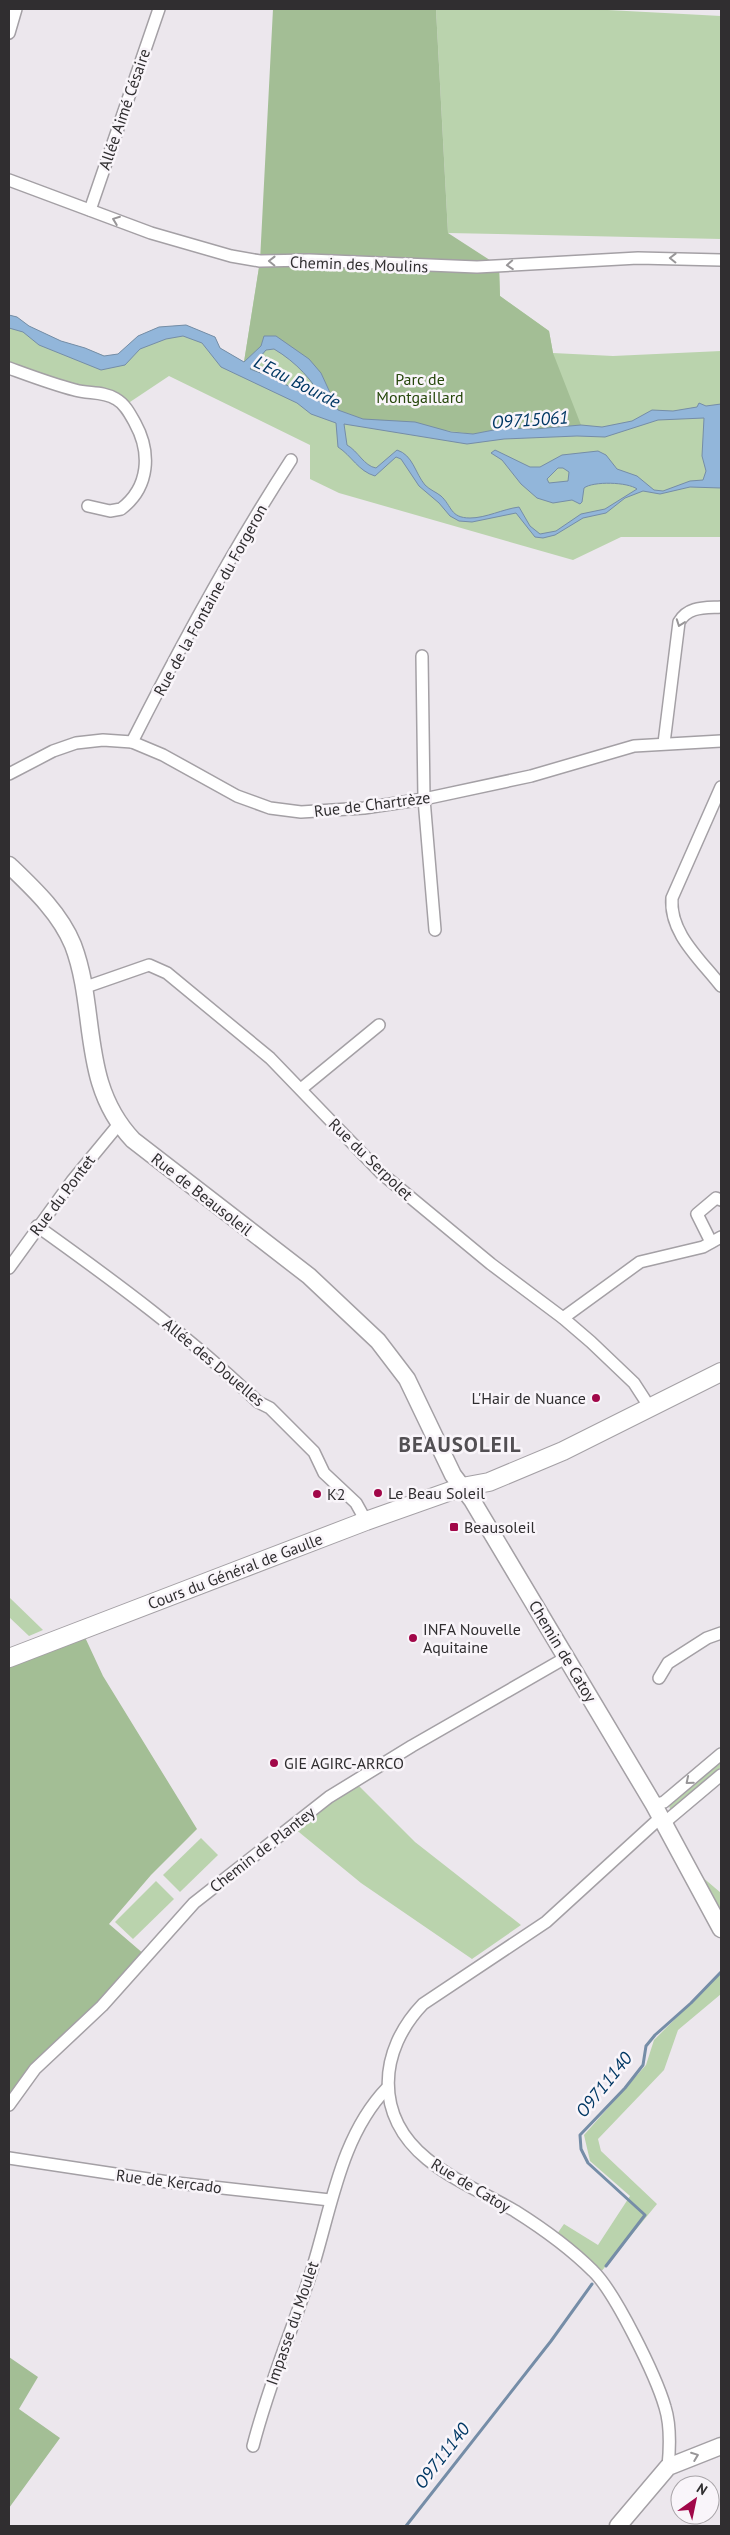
<svg xmlns="http://www.w3.org/2000/svg" width="730" height="2535" viewBox="0 0 730 2535" font-family="'PT Sans',sans-serif">
	<style>
		.green { fill: #bad3ad }
		.forest { fill: #a3be95 }
		.water { fill: #92b6da; stroke: #758da7; fill-rule: evenodd }
		.lines { fill: none; stroke-linecap: round; stroke-linejoin: round }
		.stream { stroke: #758da7; stroke-width: 3 }
		.street-casing { stroke: #a4a0a5; stroke-width: 14 }
		.secondary-casing { stroke: #a4a0a5; stroke-width: 19 }
		.primary-casing { stroke: #a4a0a5; stroke-width: 20 }
		.street { stroke: #fff; stroke-width: 11 }
		.secondary { stroke: #fff; stroke-width: 16 }
		.primary { stroke: #fff; stroke-width: 18 }
		.oneway { stroke: #989698 }
		.poi-dot { fill: #a10749; stroke: #f9f5fa; stroke-width: 2 }
		.labels { text-anchor: middle; stroke-width: 5; stroke-linejoin: round; paint-order: stroke }
		.street-label { font-size: 16px; fill: #302e30; stroke: #f9f5fa }
		.park-label { font-size: 16px; fill: #26470b; stroke: #f9f5fa }
		.poi-label { font-size: 16px; fill: #302e30; stroke: #f9f5fa; text-anchor: start }
		.water-label { font-size: 18px; font-style: italic; fill: #003864; stroke: #f9f5fa }
		.district-label { font-size: 21px; font-weight: bold; letter-spacing: 1px; fill: #524f53; stroke: #f9f5fa }
	</style>
	<rect width="100%" height="100%" fill="#ece7ed"/>
	<!-- green -->
	<g class="green">
		<polygon points="436,9 589,9 721,16 721,239 448,233"/>
		<polygon points="260,261 499,266 500,296 549,331 553,353 613,356 721,351 721,537 621,537 573,560 339,493 310,479 310,445 169,376 130,402 122,404 9,368 9,315 17,317 29,326 61,341 85,348 105,356 118,354 138,336 159,327 186,325 215,337 220,348 244,362"/>
		<polygon points="9,1597 43,1630 29,1636 9,1617"/>
		<polygon points="721,1760 721,1767 674,1809 670,1809 669,1805"/>
		<polygon points="357,1784 415,1842 521,1925 472,1959 361,1883 294,1828"/>
		<polygon points="201,1838 218,1855 180,1892 163,1875"/>
		<polygon points="692,1859 701,1876 721,1893 721,1912"/>
		<polygon points="156,1881 174,1899 133,1939 115,1922"/>
		<polygon points="721,1973 721,1994 678,2030 664,2070 598,2139 601,2151 657,2204 600,2273 557,2234 564,2224 598,2245 630,2196 590,2161 584,2135 646,2065 654,2040"/>
	</g>
	<!-- forest -->
	<g class="forest">
		<polygon points="273,9 436,9 448,233 499,266 500,296 549,331 553,353 581,425 535,429 504,428 473,434 363,419 338,410 321,373 264,336 261,346 244,362 260,261"/>
		<polygon points="83,1633 103,1676 197,1829 151,1875 109,1924 145,1955 9,2105 9,1662"/>
		<polygon points="9,2357 38,2377 19,2409 60,2438 9,2508"/>
	</g>
	<!-- water -->
	<path class="water" d="M9,315L17,317L29,326L61,341L85,348L104,356L118,354L138,336L159,327L186,325L215,337L220,348L244,362L261,346L264,336H276L309,359L321,373L338,410L363,419L415,422L451,432L473,434L504,428L535,429L581,425L602,427L632,421L652,410L673,411L697,407L699,403L706,406L721,404V488L690,487L660,494L643,491L625,498L606,513L583,518L555,535L543,538L535,537L516,513L472,522L459,521L450,516L439,503L419,486L401,459L396,457L375,476C358,471 352,456 338,447L336,423L311,414L297,403L221,367L202,343L183,336L166,339L140,349L125,365L101,370L39,345L23,332L9,328ZM274,349C296,362 314,381 325,404L266,375L250,369L266,350ZM704,418L702,456L706,471L703,480L690,481L663,491L654,490L637,476L617,469L606,455L598,451L562,455L540,467H530L495,450L491,453L502,460L521,484L537,498L553,503L572,500L580,504L582,502L584,488C593,481 628,482 637,489L605,509L581,514L556,531L540,534L530,526L519,507C503,509 486,518 470,518C450,518 452,506 441,496C436,492 430,490 425,485C415,473 413,455 397,450L376,468C364,466 358,451 347,445L344,424L467,444L504,439L577,436L605,437L658,420ZM558,468H563L569,472L568,481L549,483L547,479Z"/>
	<g class="lines">
		<!-- stream -->
		<g class="stream">
			<polyline points="606,2266 645,2215 588,2163 581,2149 580,2135 625,2088 643,2065 646,2046 655,2035 691,2003 721,1972"/>
			<polyline points="406,2526 551,2341 592,2284"/>
		</g>
		<defs>
			<g id="street">
				<polyline points="9,33 16,9"/>
				<polyline points="9,180 151,233 231,256 260,261 309,260 477,267 638,258 721,260"/>
				<polyline points="90,210 159,9"/>
				<path d="M9,368C31,376 52,384 75,390C88,394 103,391 116,399C125,404 130,414 135,423C151,452 150,487 121,509L110,511L88,506"/>
				<polyline points="422,656 424,799 435,930"/>
				<path d="M132,742C180,647 233,549 291,460"/>
				<path d="M664,743L679,622C688,606 705,608 721,607"/>
				<polyline points="9,774 53,751 76,743 103,740 132,742 163,755 237,796 270,808 301,812 364,808 424,799 531,776 634,746 721,741"/>
				<path d="M721,787L672,898C669,933 701,960 721,986"/>
				<polyline points="83,988 149,965 167,973 270,1058 381,1173 491,1264 563,1318 591,1342 634,1383 645,1400"/>
				<polyline points="301,1089 379,1025"/>
				<path d="M37,1226C114,1281 190,1337 258,1402L270,1408L314,1452L324,1473L356,1503L366,1521"/>
				<polyline points="711,1242 697,1214 716,1198 721,1200"/>
				<polyline points="9,1268 72,1181 119,1124"/>
				<polyline points="563,1318 640,1262 703,1247 721,1237"/>
				<polyline points="659,1678 668,1663 707,1638 721,1633"/>
				<polyline points="654,1805 664,1802 721,1754"/>
				<path d="M661,1817L546,1922L423,2004C378,2051 374,2116 427,2159C454,2181 486,2194 515,2211C542,2228 570,2248 593,2271C615,2292 656,2376 665,2407C671,2426 670,2447 668,2467"/>
				<polyline points="664,1823 721,1775"/>
				<polyline points="9,2105 35,2069 102,2006 194,1903 329,1797 412,1746 567,1657"/>
				<polyline points="9,2158 168,2182 330,2200"/>
				<path d="M253,2446C268,2387 291,2333 310,2276C331,2212 339,2138 387,2088"/>
			</g>
			<g id="secondary">
				<path d="M9,865C33,888 60,913 73,945C98,1011 79,1083 133,1140L309,1276L378,1341L407,1379L453,1475L472,1500L654,1805L721,1929"/>
				<polyline points="618,2526 668,2467 721,2446"/>
			</g>
			<polyline id="primary" points="9,1658 366,1521 462,1487 489,1482 563,1451 721,1372"/>
		</defs>
		<!-- street casing -->
		<use href="#street" class="street-casing"/>
		<!-- secondary casing -->
		<use href="#secondary" class="secondary-casing"/>
		<!-- primary casing -->
		<use href="#primary" class="primary-casing"/>
		<!-- street -->
		<use href="#street" class="street"/>
		<!-- secondary -->
		<use href="#secondary" class="secondary"/>
		<!-- primary -->
		<use href="#primary" class="primary"/>
	</g>
	<!-- one-way arrows -->
	<defs><path id="oneway-chevron" d="M-2-3.5L2.5 0L-2 3.5" fill="none" stroke-width="1.6" stroke-linecap="round" stroke-linejoin="round" transform="scale(1.25)"/></defs>
	<g class="oneway">
		<use href="#oneway-chevron" transform="translate(116 220) rotate(-159)"/>
		<use href="#oneway-chevron" transform="translate(673 258) rotate(-179)"/>
		<use href="#oneway-chevron" transform="translate(272 261) rotate(-179)"/>
		<use href="#oneway-chevron" transform="translate(510 265) rotate(176)"/>
		<use href="#oneway-chevron" transform="translate(680 623) rotate(110)"/>
		<use href="#oneway-chevron" transform="translate(689 1781) rotate(140)"/>
		<use href="#oneway-chevron" transform="translate(695 2456) rotate(-21)"/>
	</g>
	<!-- markers -->
	<g class="poi-dot">
		<circle cx="596" cy="1398" r="5"/>
		<circle cx="378" cy="1493" r="5"/>
		<circle cx="317" cy="1494" r="5"/>
		<rect x="449" y="1522" width="10" height="10" rx="2.5"/>
		<circle cx="413" cy="1638" r="5"/>
		<circle cx="274" cy="1763" r="5"/>
	</g>
	<g class="labels">
		<!-- street labels -->
		<g class="street-label">
			<text transform="translate(124 109) rotate(-71)" y="6">Allée Aimé Césaire</text>
			<text transform="translate(359 264) rotate(2)" y="6">Chemin des Moulins</text>
			<text transform="translate(210 600) rotate(-61)" y="6">Rue de la Fontaine du Forgeron</text>
			<text transform="translate(372 804) rotate(-7)" y="6">Rue de Chartrèze</text>
			<text transform="translate(371 1159) rotate(44)" y="6">Rue du Serpolet</text>
			<text transform="translate(202 1194) rotate(38)" y="6">Rue de Beausoleil</text>
			<text transform="translate(62 1195) rotate(-53)" y="6">Rue du Pontet</text>
			<text transform="translate(214 1362) rotate(40)" y="6">Allée des Douelles</text>
			<text transform="translate(235 1571) rotate(-21)" y="6">Cours du Général de Gaulle</text>
			<text transform="translate(563 1651) rotate(59)" y="6">Chemin de Catoy</text>
			<text transform="translate(262 1849) rotate(-38)" y="6">Chemin de Plantey</text>
			<text transform="translate(169 2181) rotate(7)" y="6">Rue de Kercado</text>
			<text transform="translate(471 2185) rotate(31)" y="6">Rue de Catoy</text>
			<text transform="translate(292 2323) rotate(-71)" y="6">Impasse du Moulet</text>
		</g>
		<!-- park labels -->
		<g class="park-label">
			<text x="420" y="385">Parc de<tspan x="420" dy="18">Montgaillard</tspan></text>
		</g>
		<!-- poi labels -->
		<g class="poi-label">
			<text x="586" y="1404" text-anchor="end">L'Hair de Nuance</text>
			<text x="388" y="1499">Le Beau Soleil</text>
			<text x="327" y="1500">K2</text>
			<text x="464" y="1533">Beausoleil</text>
			<text x="423" y="1635">INFA Nouvelle<tspan x="423" dy="18">Aquitaine</tspan></text>
			<text x="284" y="1769">GIE AGIRC-ARRCO</text>
		</g>
		<!-- water labels -->
		<g class="water-label">
			<text transform="translate(297 382) rotate(27)" y="6">L'Eau Bourde</text>
			<text transform="translate(530 420) rotate(-4)" y="6">O9715061</text>
			<text transform="translate(604 2085) rotate(-51)" y="6">O9711140</text>
			<text transform="translate(442 2456) rotate(-52)" y="6">O9711140</text>
		</g>
		<!-- district labels -->
		<g class="district-label">
			<text x="460" y="1452">BEAUSOLEIL</text>
		</g>
	</g>
	<!-- border -->
	<rect width="730" height="2535" fill="none" stroke="#302e30" stroke-width="20"/>
	<!-- north arrow -->
	<g transform="translate(695 2500) rotate(33)"><circle r="24" fill="#f9f5fa" stroke="#a9a5a9"/>
	<path d="M0-4L9 19L0 12L-9 19Z" fill="#a10749"/>
	<text y="-8" font-size="14" font-weight="bold" text-anchor="middle" fill="#302e30">N</text>
	</g>
</svg>
